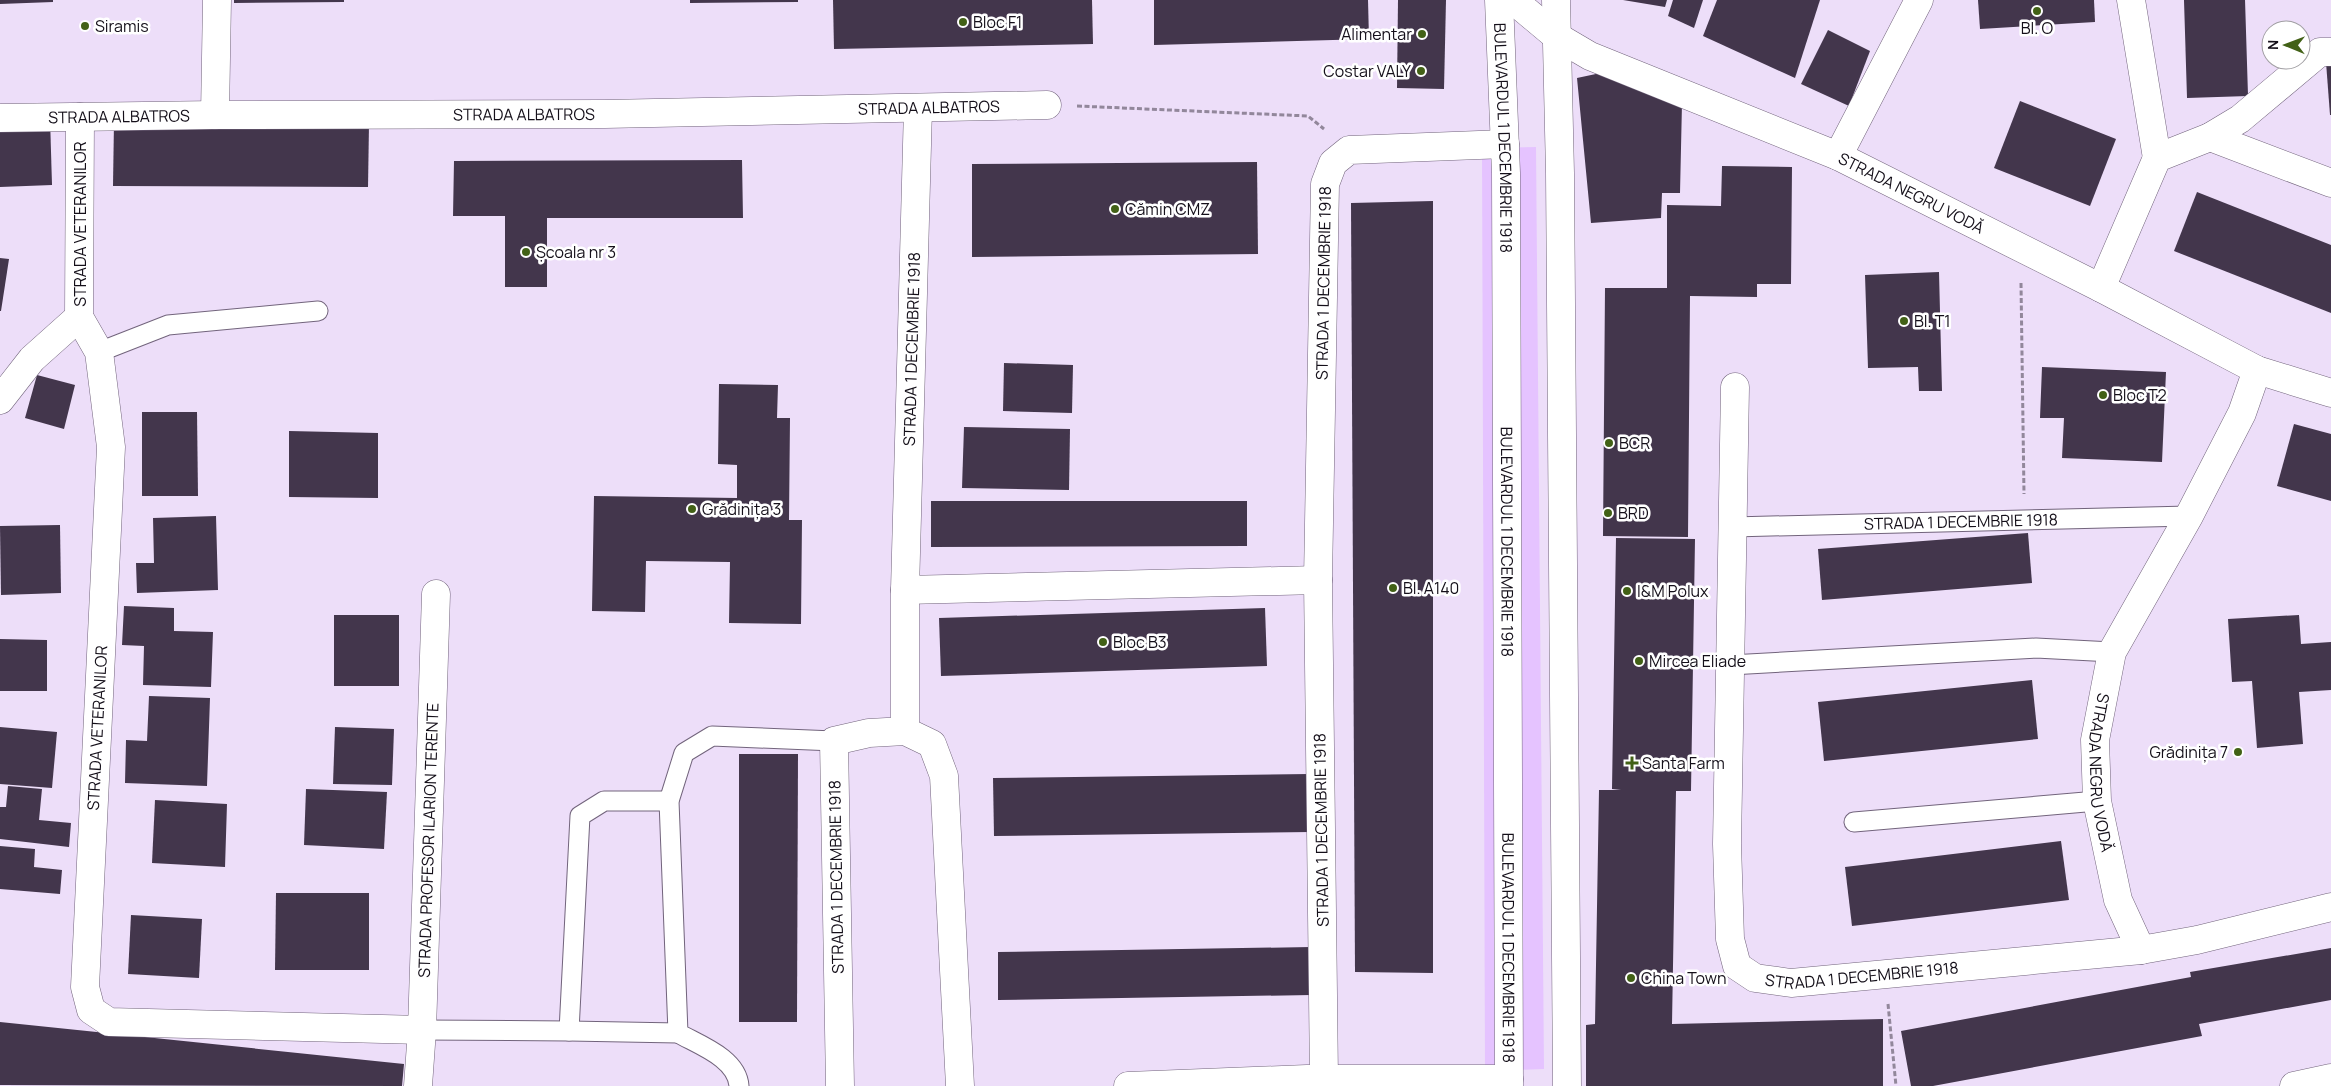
<svg xmlns="http://www.w3.org/2000/svg" width="2331" height="1086" viewBox="0 0 2331 1086" font-family="Manrope,sans-serif">
	<style>
		.green { fill: #e5c3ff }
		.building { fill: #43364c }
		.lines { fill: none; stroke-linecap: round; stroke-linejoin: round }
		.lane-casing { stroke: #72647c; stroke-width: 21 }
		.street-casing { stroke: #72647c; stroke-width: 29 }
		.secondary-casing { stroke: #72647c; stroke-width: 29 }
		.path { stroke: #92879b; stroke-width: 3; stroke-dasharray: 5 2.5; stroke-linecap: butt }
		.lane { stroke: #fff; stroke-width: 19 }
		.street { stroke: #fff; stroke-width: 28 }
		.secondary { stroke: #fff; stroke-width: 28 }
		.poi-dot { fill: #426116; stroke: #fff; stroke-width: 2 }
		.labels { text-anchor: middle; stroke-width: 5; stroke-linejoin: round; paint-order: stroke }
		.poi-label { font-size: 16px; fill: #140f19; stroke: #fff; text-anchor: start }
		.street-label { font-size: 16px; fill: #140f19; stroke: #fff }
	</style>
	<rect width="100%" height="100%" fill="#eddef9"/>
	<!-- green -->
	<polygon class="green" points="1536,147 1544,1069 1485,1071 1482,148"/>
	<!-- building -->
	<g class="building">
		<polygon points="0,0 53,0 53,2 0,4"/>
		<polygon points="234,0 344,0 344,2 234,3"/>
		<polygon points="690,0 798,0 798,2 690,3"/>
		<polygon points="833,0 1092,0 1093,44 834,49"/>
		<polygon points="1154,0 1368,0 1369,39 1154,45"/>
		<polygon points="1398,0 1446,0 1444,89 1397,88"/>
		<polygon points="1623,0 1667,0 1665,7"/>
		<polygon points="1673,0 1703,0 1694,28 1668,16"/>
		<polygon points="1717,0 1820,0 1795,78 1703,36"/>
		<polygon points="1978,0 2094,0 2095,22 1980,29"/>
		<polygon points="2184,0 2245,0 2248,96 2187,98"/>
		<polygon points="1828,30 1870,51 1849,106 1801,84"/>
		<polygon points="2326,62 2331,62 2331,115 2330,115"/>
		<polygon points="1610,71 1682,103 1680,193 1662,193 1661,218 1591,223 1577,78"/>
		<polygon points="2020,101 2116,139 2090,206 1994,168"/>
		<polygon points="50,118 52,185 0,187 0,120"/>
		<polygon points="114,121 369,123 368,187 113,186"/>
		<polygon points="742,160 743,218 547,218 547,287 505,287 505,216 453,216 454,161"/>
		<polygon points="1257,162 1258,254 972,257 972,164"/>
		<polygon points="1722,166 1792,167 1791,284 1757,284 1757,297 1690,296 1688,537 1603,536 1605,288 1667,288 1667,205 1721,206"/>
		<polygon points="2197,192 2331,245 2331,313 2174,251"/>
		<polygon points="1433,201 1433,973 1355,972 1351,203"/>
		<polygon points="0,258 9,259 1,311 0,311"/>
		<polygon points="1939,272 1942,391 1919,391 1918,367 1868,368 1865,275"/>
		<polygon points="1004,363 1073,365 1072,413 1003,411"/>
		<polygon points="2042,367 2166,372 2162,462 2062,458 2064,418 2040,418"/>
		<polygon points="37,375 75,385 64,429 25,418"/>
		<polygon points="719,384 778,385 777,418 790,418 789,520 802,520 801,624 729,623 730,562 646,561 645,612 592,611 594,496 737,498 737,465 718,464"/>
		<polygon points="142,412 197,412 198,496 142,496"/>
		<polygon points="2294,424 2331,434 2331,501 2277,486"/>
		<polygon points="964,427 1070,429 1069,490 962,488"/>
		<polygon points="289,431 378,433 378,498 289,497"/>
		<polygon points="931,501 1247,501 1247,546 931,547"/>
		<polygon points="216,516 218,590 137,593 136,563 154,563 153,518"/>
		<polygon points="60,525 61,593 1,595 0,526"/>
		<polygon points="2028,533 2032,583 1822,600 1818,549"/>
		<polygon points="1616,538 1695,539 1691,791 1676,791 1672,1024 1883,1019 1883,1086 1586,1086 1586,1025 1595,1024 1599,790 1621,790 1612,789"/>
		<polygon points="124,606 174,608 174,631 213,632 211,687 143,685 144,646 122,645"/>
		<polygon points="1265,608 1267,666 941,676 939,618"/>
		<rect x="334" y="615" width="65" height="71"/>
		<polygon points="2299,615 2301,644 2331,642 2331,690 2299,692 2303,744 2257,748 2252,681 2232,682 2228,619"/>
		<polygon points="0,639 47,640 47,691 0,691"/>
		<polygon points="2032,680 2038,739 1824,761 1818,702"/>
		<polygon points="149,696 210,698 207,786 125,783 126,740 147,741"/>
		<polygon points="0,727 57,732 52,788 0,784"/>
		<polygon points="335,727 394,729 392,785 333,784"/>
		<polygon points="739,754 798,754 797,1022 739,1022"/>
		<polygon points="1310,774 1310,832 994,836 993,778"/>
		<polygon points="8,786 42,789 39,820 71,823 69,847 0,839 0,807 6,807"/>
		<polygon points="306,789 387,792 384,849 304,845"/>
		<polygon points="155,800 227,804 225,867 152,863"/>
		<polygon points="2061,841 2069,900 1852,926 1845,867"/>
		<polygon points="0,846 35,849 34,867 62,870 60,894 0,889"/>
		<polygon points="276,893 369,893 369,970 275,970"/>
		<polygon points="131,915 202,919 199,978 128,974"/>
		<polygon points="1311,947 1311,995 998,1000 998,952"/>
		<polygon points="2331,948 2331,1000 2199,1024 2202,1036 1933,1086 1911,1086 1901,1031 2191,977 2190,972"/>
		<polygon points="0,1022 404,1064 402,1086 0,1085"/>
	</g>
	<g class="lines">
		<defs>
			<g id="lane">
				<polyline points="99,352 168,325 318,311"/>
				<path id="s1" d="M1733,527L2189,516"/>
				<polyline points="1730,665 2036,648 2112,652"/>
				<polyline points="1854,822 2097,801"/>
				<polyline points="422,1030 569,1031 580,816 604,801 669,801"/>
				<polyline points="569,1031 678,1033"/>
				<path d="M739,1086C737,1058 699,1045 678,1033L669,801L684,753L712,736L834,741"/>
			</g>
			<g id="street">
				<path id="s2" d="M1513,0L1556,36L1590,56L1838,156L2101,288L2257,370L2331,393"/>
				<polyline points="2131,0 2157,158"/>
				<polyline points="215,115 217,0"/>
				<polyline points="80,117 79,317 99,352 111,447 85,987 91,1010 109,1022 422,1030"/>
				<path id="s3" d="M0,118L215,115L605,114L1047,105"/>
				<polyline points="2210,137 2331,183"/>
				<polyline points="1838,156 1919,0"/>
				<polyline points="2101,288 2157,158 2210,137 2240,119 2320,52 2331,52"/>
				<path id="s4" d="M2257,370L2242,413L2189,516L2112,652L2095,740L2097,801L2118,900L2141,950L2197,940L2331,907"/>
				<path id="s5" d="M1735,387L1727,844L1730,939L1737,966L1755,978L1791,983L2141,950"/>
				<polyline points="0,400 32,359 79,317"/>
				<polyline points="905,590 1318,580"/>
				<path id="s6" d="M905,731V590L918,108"/>
				<path id="s7" d="M1324,1079L1318,580L1325,184L1333,163L1349,150L1505,144"/>
				<path id="s8" d="M418,1086L422,1030L436,594"/>
				<polyline points="840,1086 834,741 869,733 905,731 932,744 944,776 960,1086"/>
				<polyline points="1128,1086 1307,1079 1509,1079"/>
			</g>
			<g id="secondary">
				<path id="s9" d="M1499,0L1506,173L1509,1086"/>
				<polyline points="1556,0 1560,173 1567,1086"/>
				<polyline points="2294,1086 2331,1078"/>
			</g>
		</defs>
		<!-- lane casing -->
		<use href="#lane" class="lane-casing"/>
		<!-- street casing -->
		<use href="#street" class="street-casing"/>
		<!-- secondary casing -->
		<use href="#secondary" class="secondary-casing"/>
		<!-- path -->
		<g class="path">
			<polyline points="1077,106 1308,116 1324,129"/>
			<polyline points="2021,283 2024,494"/>
			<polyline points="1888,1004 1896,1086"/>
		</g>
		<!-- lane -->
		<use href="#lane" class="lane"/>
		<!-- street -->
		<use href="#street" class="street"/>
		<!-- secondary -->
		<use href="#secondary" class="secondary"/>
	</g>
	<!-- markers -->
	<g class="poi-dot">
		<circle cx="2037" cy="11" r="5"/>
		<circle cx="963" cy="22" r="5"/>
		<circle cx="85" cy="26" r="5"/>
		<circle cx="1422" cy="34" r="5"/>
		<circle cx="1421" cy="71" r="5"/>
		<circle cx="1115" cy="209" r="5"/>
		<circle cx="526" cy="252" r="5"/>
		<circle cx="1904" cy="321" r="5"/>
		<circle cx="2103" cy="395" r="5"/>
		<circle cx="1609" cy="443" r="5"/>
		<circle cx="692" cy="509" r="5"/>
		<circle cx="1608" cy="513" r="5"/>
		<circle cx="1393" cy="588" r="5"/>
		<circle cx="1627" cy="591" r="5"/>
		<circle cx="1103" cy="642" r="5"/>
		<circle cx="1639" cy="661" r="5"/>
		<circle cx="2238" cy="752" r="5"/>
		<path d="M1629.5 755.5h5v5h5v5h-5v5h-5v-5h-5v-5h5z"/>
		<circle cx="1631" cy="978" r="5"/>
	</g>
	<g class="labels">
		<!-- poi labels -->
		<g class="poi-label">
			<text x="973" y="28">Bloc F1</text>
			<text x="95" y="32">Siramis</text>
			<text x="2037" y="34" text-anchor="middle">Bl. O</text>
			<text x="1412" y="40" text-anchor="end">Alimentar</text>
			<text x="1411" y="77" text-anchor="end">Costar VALY</text>
			<text x="1125" y="215">Cămin CMZ</text>
			<text x="536" y="258">Școala nr 3</text>
			<text x="1914" y="327">Bl. T1</text>
			<text x="2113" y="401">Bloc T2</text>
			<text x="1619" y="449">BCR</text>
			<text x="702" y="515">Grădinița 3</text>
			<text x="1618" y="519">BRD</text>
			<text x="1403" y="594">Bl. A140</text>
			<text x="1637" y="597">I&amp;M Polux</text>
			<text x="1113" y="648">Bloc B3</text>
			<text x="1649" y="667">Mircea Eliade</text>
			<text x="2228" y="758" text-anchor="end">Grădinița 7</text>
			<text x="1642" y="769">Santa Farm</text>
			<text x="1641" y="984">China Town</text>
		</g>
		<!-- street labels -->
		<g class="street-label">
			<text dy="6" stroke="none"><textPath href="#s3" startOffset="929">STRADA ALBATROS</textPath></text>
			<text dy="6" stroke="none"><textPath href="#s3" startOffset="524">STRADA ALBATROS</textPath></text>
			<text dy="6" stroke="none"><textPath href="#s3" startOffset="119">STRADA ALBATROS</textPath></text>
			<text dy="6" stroke="none"><textPath href="#s9" startOffset="138">BULEVARDUL 1 DECEMBRIE 1918</textPath></text>
			<text dy="6" stroke="none"><textPath href="#s2" startOffset="445">STRADA NEGRU VODĂ</textPath></text>
			<text transform="translate(80 224) rotate(-90)" y="6">STRADA VETERANILOR</text>
			<text dy="6" stroke="none"><textPath href="#s7" startOffset="796">STRADA 1 DECEMBRIE 1918</textPath></text>
			<text dy="6" stroke="none"><textPath href="#s6" startOffset="382">STRADA 1 DECEMBRIE 1918</textPath></text>
			<text dy="6" stroke="none"><textPath href="#s1" startOffset="228">STRADA 1 DECEMBRIE 1918</textPath></text>
			<text dy="6" stroke="none"><textPath href="#s9" startOffset="542">BULEVARDUL 1 DECEMBRIE 1918</textPath></text>
			<text transform="translate(97 728) rotate(-87)" y="6">STRADA VETERANILOR</text>
			<text dy="6" stroke="none"><textPath href="#s4" startOffset="440">STRADA NEGRU VODĂ</textPath></text>
			<text transform="translate(1321 830) rotate(-91)" y="6">STRADA 1 DECEMBRIE 1918</text>
			<text dy="6" stroke="none"><textPath href="#s8" startOffset="246">STRADA PROFESOR ILARION TERENTE</textPath></text>
			<text transform="translate(836 877) rotate(-91)" y="6">STRADA 1 DECEMBRIE 1918</text>
			<text dy="6" stroke="none"><textPath href="#s9" startOffset="948">BULEVARDUL 1 DECEMBRIE 1918</textPath></text>
			<text dy="6" stroke="none"><textPath href="#s5" startOffset="709">STRADA 1 DECEMBRIE 1918</textPath></text>
		</g>
	</g>
	<!-- north arrow -->
	<g transform="translate(2286 45) rotate(271)"><circle r="24" fill="#ffffff" stroke="#a19fa3"/>
	<path d="M0-4L9 19L0 12L-9 19Z" fill="#426116"/>
	<text y="-8" font-size="14" font-weight="bold" text-anchor="middle" fill="#140f19">N</text>
	</g>
</svg>
